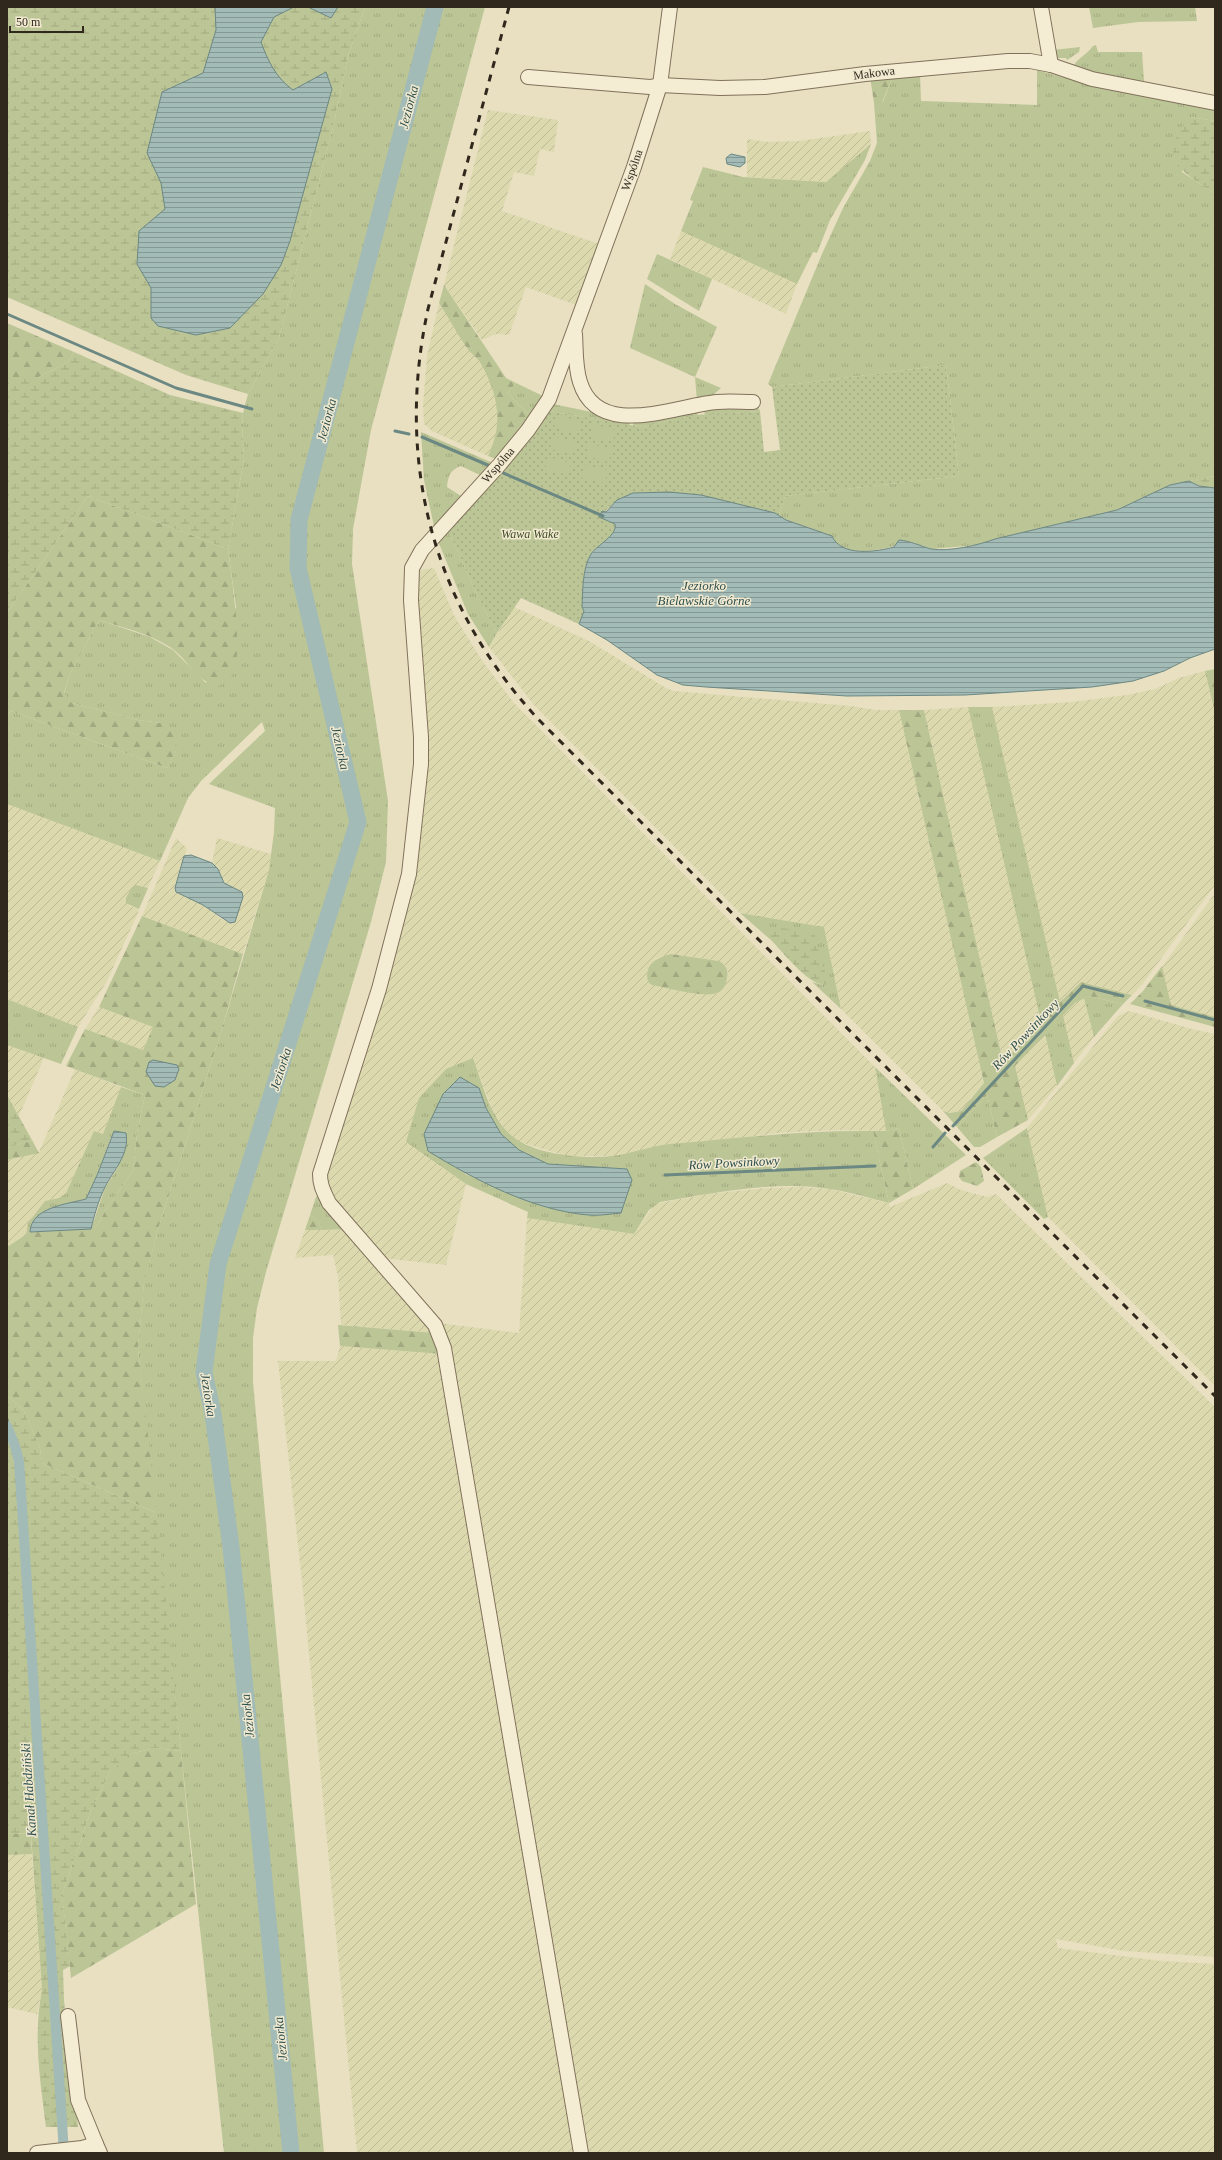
<svg xmlns="http://www.w3.org/2000/svg" width="1222" height="2160" viewBox="0 0 1222 2160" font-family="'Times New Roman',serif">
	<style>
		.farmland { fill: url(#farmland-furrows); fill-rule: evenodd }
		.grass { fill: url(#grass-tufts); fill-rule: evenodd }
		.forest { fill: url(#forest-firs) }
		.wetland { fill: url(#wetland-marsh) }
		.park { fill: url(#park-dots) }
		.garden { fill: #bcc596 }
		.water { fill: url(#water-rules); stroke: #6c8883 }
		.lines { fill: none; stroke-linecap: round; stroke-linejoin: round }
		.stream { stroke: #6c8883; stroke-width: 3 }
		.canal { stroke: #a3bbb6; stroke-width: 10 }
		.river { stroke: #a3bbb6; stroke-width: 17 }
		.minor-casing { stroke: #80715b; stroke-width: 16 }
		.minor { stroke: #f4edd3; stroke-width: 14 }
		.rail { stroke: #31281d; stroke-width: 3; stroke-dasharray: 7 7; stroke-linecap: butt }
		.labels { text-anchor: middle; stroke-width: 3; stroke-linejoin: round; paint-order: stroke }
		.street-label { font-size: 12px; fill: #31281d; stroke: #f1ead0 }
		.park-label { font-size: 12px; font-style: italic; fill: #3f4b26; stroke: #f1ead0 }
		.water-label { font-size: 13px; font-style: italic; fill: #2e4f4f; stroke: #f1ead0 }
	</style>
	<defs>
		<pattern id="farmland-furrows" width="10" height="10" patternUnits="userSpaceOnUse"><rect width="10" height="10" fill="#ddd9af"/><path d="M-1 1l2-2M0 10L10 0M9 11l2-2" fill="none" stroke="#beba96"/></pattern>
		<pattern id="grass-tufts" width="24" height="20" patternUnits="userSpaceOnUse"><rect width="24" height="20" fill="#bcc596"/><path d="M3 7l-1-3M5 7V3M7 7l1-3M15 17l-1-3M17 17v-4M19 17l1-3" fill="none" stroke="#a2a981"/></pattern>
		<pattern id="forest-firs" width="22" height="20" patternUnits="userSpaceOnUse"><rect width="22" height="20" fill="#bcc596"/><path d="M5 1l3.5 6h-7zM16 11l3.5 6h-7z" fill="#a2a981"/></pattern>
		<pattern id="wetland-marsh" width="20" height="14" patternUnits="userSpaceOnUse"><rect width="20" height="14" fill="#bcc596"/><path d="M1 5h8M5 5V1M11 12h8M15 12V8" fill="none" stroke="#a2a981"/></pattern>
		<pattern id="park-dots" width="8" height="8" patternUnits="userSpaceOnUse"><rect width="8" height="8" fill="#bcc596"/><path d="M2 2h.1M6 6h.1" fill="none" stroke="#a2a981" stroke-width="1.8" stroke-linecap="round"/></pattern>
		<pattern id="water-rules" width="6" height="5" patternUnits="userSpaceOnUse"><rect width="6" height="5" fill="#a3bbb6"/><path d="M0 2.5h6" fill="none" stroke="#859893"/></pattern>
	</defs>
	<rect width="100%" height="100%" fill="#e8e0c1"/>
	<!-- farmland -->
	<g class="farmland">
		<polygon points="488,110 558,120 554,152 540,149 534,176 514,172 502,211 599,244 576,305 526,287 509,335 496,334 482,340 444,285"/>
		<polygon points="870,131 871,144 826,182 747,177 747,139 768,142 799,141"/>
		<polygon points="681,231 797,284 786,314 670,259"/>
		<polygon points="439,303 467,348 481,363 497,400 498,425 496,440 488,456 432,431 424,424 423,405 427,356"/>
		<path d="M434,568L454,615L481,659L514,703L875,1067L886,1131L836,1130L778,1133L712,1142L669,1145L611,1156H567L519,1142L505,1130L493,1111L472,1058L406,1142L466,1184L446,1265L383,1258L331,1199L325,1176L417,858L416,597L420,570ZM671,954L719,961L725,965L728,972L727,981L722,990L715,994L655,959Z"/>
		<polygon points="514,607 589,641 666,688 674,691 851,706 876,710 899,710 984,1083 961,1111 950,1113 943,1111 841,1009 824,927 740,913 534,705 489,647"/>
		<polygon points="1205,671 1215,714 1215,885 1141,986 1132,995 1081,982 1060,1002 992,707 1072,702 1127,695 1155,689 1179,678"/>
		<polygon points="968,707 1041,1022 1003,1062 924,710"/>
		<polygon points="7,804 160,861 148,888 136,885 129,905 139,909 137,915 107,981 78,1027 7,999"/>
		<polygon points="176,838 187,848 176,892 203,905 223,920 242,892 224,883 218,869 212,863 217,838 271,854 269,870 243,954 142,916"/>
		<polygon points="1215,893 1215,1017 1171,1005 1162,967"/>
		<polygon points="1084,998 1094,1037 1074,1063 1063,1015 1075,1003"/>
		<polygon points="99,1007 153,1027 143,1050 85,1029"/>
		<polygon points="1129,1011 1192,1029 1215,1034 1215,1386 1048,1217 1027,1128 1118,1016"/>
		<polygon points="1045,1034 1057,1086 1028,1120 1014,1066"/>
		<polygon points="7,1045 44,1058 19,1116 7,1095"/>
		<polygon points="75,1069 121,1087 103,1134 94,1131 66,1193 59,1198 45,1201 28,1223 26,1235 7,1247 7,1160 39,1152"/>
		<polygon points="947,1183 961,1190 987,1197 996,1194 1215,1407 1215,1957 1124,1951 1056,1939 1058,1948 1161,1961 1215,1964 1215,2153 586,2153 439,1323 519,1333 527,1218 634,1234 655,1204 707,1194 766,1188 801,1187 830,1189 889,1203 890,1207"/>
		<polygon points="348,1229 435,1333 341,1325 338,1276 333,1255 295,1258 305,1230"/>
		<polygon points="340,1346 442,1354 578,2153 357,2153 303,1591 278,1361 336,1361"/>
		<polygon points="32,1854 42,1989 37,2014 7,2007 7,1855"/>
	</g>
	<!-- grass -->
	<g class="grass">
		<polygon points="365,7 485,7 371,430 353,529 352,564 388,801 386,862 371,922 266,1272 257,1308 253,1338 253,1382 324,2153 224,2153 138,1349 144,1282 158,1229 222,1029 269,870 274,832 275,808 209,784 265,731 262,722 201,781 188,798 160,861 7,804 7,715 11,711 167,768 176,751 161,723 138,720 72,703 64,694 70,674 99,620 150,637 173,650 206,683 236,607 228,549 244,459 242,425 243,413 248,394 279,338 334,123 348,56"/>
		<polygon points="1089,7 1195,7 1197,21 1138,22 1093,28"/>
		<path d="M1096,45L1098,52H1142L1144,81L1101,77L1073,67C1076,59 1088,54 1093,46Z"/>
		<polygon points="1080,47 1079,52 1067,60 1066,58 1056,58 1053,50"/>
		<path d="M1037,70L1094,86L1215,107V121L1190,117L1182,172L1215,194V476L1170,485L1117,510L995,539L977,545L932,549L908,541C889,549 844,561 831,536L786,520L779,515L785,496L959,476L946,365L772,387L768,384L822,254L843,208L870,161L877,143L874,103L883,102L893,76L920,73L921,101L1037,105Z"/>
		<polygon points="871,144 865,160 830,220 817,253 813,252 797,284 681,231 693,201 690,200 703,167 743,177 826,182"/>
		<polygon points="657,254 712,279 699,311 647,279"/>
		<polygon points="645,284 675,304 717,327 695,377 721,388 711,397 697,401 695,377 630,348"/>
		<polygon points="516,383 543,396 530,416 507,393"/>
		<polygon points="553,404 630,420 629,425 549,411"/>
		<polygon points="757,406 760,411 705,415 703,407"/>
		<polygon points="694,408 698,415 643,427 633,425 634,420"/>
		<path d="M421,432L493,463L482,476L461,466C450,470 448,476 447,487L464,498L435,531L424,480Z"/>
		<polygon points="448,530 480,601 497,633 489,647 468,614 438,541"/>
		<polygon points="968,707 992,707 1060,1002 1041,1022"/>
		<polygon points="136,885 148,888 139,909 126,903 126,898 132,887"/>
		<polygon points="740,913 824,927 841,1009 812,982 823,985 771,929 771,940"/>
		<polygon points="1089,996 1123,1004 1094,1037 1084,998"/>
		<polygon points="7,999 78,1027 61,1064 7,1045"/>
		<polygon points="1063,1015 1074,1063 1057,1086 1045,1034"/>
		<path d="M473,1058C483,1086 492,1125 519,1141C543,1155 584,1159 611,1156C631,1154 650,1146 670,1144C738,1138 805,1130 873,1131L889,1203C870,1198 850,1192 830,1189C777,1180 713,1193 660,1202L649,1210L634,1234L527,1218L528,1212L466,1184L406,1142L419,1098L446,1069ZM479,1088L486,1108L501,1134L518,1150L548,1164L627,1169L621,1213L589,1215L545,1207L465,1174Z"/>
		<polygon points="875,1067 966,1155 913,1189 899,1128 886,1131"/>
		<polygon points="121,1087 145,1095 137,1133 133,1171 107,1208 95,1229 91,1229 105,1188 118,1167 111,1137 98,1173 86,1199 66,1204 31,1227 30,1232 26,1235 28,1223 45,1201 59,1198 66,1193 94,1131 103,1134"/>
		<polygon points="987,1095 997,1137 980,1147 974,1147 957,1127"/>
		<polygon points="1027,1128 1048,1217 1044,1219 983,1158"/>
		<polygon points="318,1196 348,1229 322,1230 318,1221 310,1215 316,1197"/>
	</g>
	<!-- forest -->
	<g class="forest">
		<polygon points="893,76 882,103 874,103 870,77"/>
		<path d="M444,285L506,378L516,383L507,393L530,416L496,459L488,456C504,423 498,395 481,364C478,358 471,354 467,348C457,334 449,318 439,303Z"/>
		<polygon points="7,323 74,352 68,362 37,378 7,378"/>
		<path d="M88,496L228,549C231,573 244,656 233,674C230,678 223,683 219,686C195,681 191,664 174,650C153,634 123,628 99,620L70,674L64,693L72,703L138,720L161,723L175,730L176,751L167,768L11,711L7,715V613Z"/>
		<polygon points="1215,669 1215,709 1214,709 1205,671"/>
		<polygon points="899,710 924,710 1003,1062 1060,1002 1081,982 1132,995 1123,1004 1089,996 1075,1003 1015,1066 1028,1120 997,1137 987,1095 957,1127 943,1111 950,1113 961,1111 984,1083"/>
		<polygon points="142,916 243,954 222,1029 158,1229 144,1283 138,1349 157,1513 42,1463 40,1448 24,1411 7,1395 7,1247 30,1232 66,1229 95,1229 107,1208 133,1171 137,1133 145,1095 66,1066 85,1029 143,1050 153,1027 99,1007"/>
		<path d="M671,954L719,961C726,965 729,970 727,979C726,985 723,991 717,993C704,998 667,988 652,985L648,982C644,964 656,958 671,954Z"/>
		<polygon points="1162,966 1171,1005 1215,1017 1215,1027 1130,1004 1143,991"/>
		<polygon points="899,1128 913,1189 889,1203 873,1131 886,1131"/>
		<polygon points="32,1140 39,1153 7,1160 7,1148"/>
		<polygon points="976,1162 981,1167 984,1181 977,1186 962,1181 959,1177 960,1171"/>
		<polygon points="310,1215 318,1221 322,1230 305,1230"/>
		<polygon points="338,1325 435,1333 442,1354 340,1346"/>
		<polygon points="154,1748 181,1751 196,1904 71,1978 62,1895 90,1813 109,1774 119,1763 130,1754"/>
		<polygon points="7,1833 31,1834 32,1854 7,1855"/>
	</g>
	<!-- wetland -->
	<g class="wetland">
		<polygon points="7,7 365,7 348,56 334,123 279,338 248,394 186,375 7,297"/>
		<path d="M1190,117L1215,121V194C1180,170 1155,159 1190,117Z"/>
		<polygon points="74,352 170,395 243,413 242,425 244,459 228,549 88,496 7,613 7,378 37,378 68,362"/>
		<polygon points="1215,476 1215,488 1199,486 1189,481"/>
		<path d="M774,927L814,933L827,979V984C811,989 782,951 771,940V929Z"/>
		<polygon points="7,1095 32,1140 7,1148"/>
		<path d="M7,1395L24,1411L40,1448L42,1463L157,1513L181,1751L154,1748L130,1754L109,1774L90,1813L62,1895L70,1966L63,1970L64,2001L78,2127H46C40,2080 33,2037 42,1989L31,1834L7,1833Z"/>
	</g>
	<!-- park -->
	<path class="park" d="M946,365L959,476L785,496L779,515L701,495L651,492L633,493L617,500L599,517L615,524C618,536 597,545 591,554C582,569 583,591 582,607L584,611L579,624L521,598L497,633L480,601L448,530L549,411L643,427L696,415L760,411L764,452L780,450L772,387Z"/>
	<!-- garden -->
	<g class="garden">
		<polygon points="557,415 580,421 578,434 554,428"/>
		<polygon points="593,424 616,430 613,442 590,437"/>
		<polygon points="552,436 576,442 573,454 550,449"/>
		<polygon points="589,444 612,449 609,462 586,456"/>
		<polygon points="548,457 571,463 569,475 545,470"/>
		<polygon points="584,465 608,470 605,483 581,478"/>
	</g>
	<!-- water -->
	<g class="water">
		<path d="M215,7H294L274,17L261,42C268,61 276,78 293,90L326,72L332,89L290,241L281,265L263,294L230,328L196,335L158,326L151,318V288L137,264L139,231L165,209L161,183L147,153L162,92L203,73L216,30Z"/>
		<polygon points="308,7 338,7 331,18"/>
		<polygon points="731,154 745,157 745,163 740,167 727,164 726,158"/>
		<path d="M1189,481L1199,486L1215,488V649L1190,658L1164,671L1133,681L1092,687L965,695L847,696L706,687L683,685L657,675L607,640L579,624L584,611L582,607C583,591 582,569 591,554C597,545 618,535 615,524L599,517L602,511L606,512L617,500L633,493L669,492L701,495L775,513L786,520L832,536C841,557 876,552 894,547L899,540C911,541 920,546 931,549C949,552 979,545 995,539L1117,510L1170,485Z"/>
		<polygon points="191,855 212,863 218,869 224,883 242,892 243,897 235,922 230,923 203,905 176,892 175,888 184,856"/>
		<polygon points="153,1060 177,1065 179,1069 175,1080 164,1087 155,1086 146,1072 149,1062"/>
		<path d="M460,1077L479,1088L486,1108L501,1134L519,1150L548,1164L627,1169L632,1180L621,1213C610,1214 598,1216 588,1215C532,1210 475,1180 428,1151L424,1134L443,1094Z"/>
		<path d="M114,1131L126,1133C130,1154 113,1171 105,1187C99,1199 94,1216 91,1229L30,1232C31,1207 68,1204 86,1199L98,1173Z"/>
	</g>
	<g class="lines">
		<!-- stream -->
		<g class="stream">
			<polyline points="7,314 176,388 252,409"/>
			<polyline points="395,431 409,434"/>
			<polyline points="422,437 490,466"/>
			<polyline points="501,472 603,516"/>
			<polyline points="1145,1001 1215,1020"/>
			<polyline points="953,1126 1083,986 1123,996"/>
			<polyline points="933,1147 945,1133"/>
			<polyline points="665,1175 875,1166"/>
			<polyline points="7,1420 10,1429"/>
		</g>
		<!-- canal -->
		<polyline class="canal" points="7,1426 15,1446 19,1461 64,2153"/>
		<!-- river -->
		<polyline class="river" points="291,2153 231,1547 213,1414 204,1372 218,1264 358,822 298,568 299,520 435,7"/>
		<defs>
			<g id="minor">
				<polyline points="1041,7 1051,65"/>
				<polyline points="528,77 650,87 660,85 720,88 765,87 865,74 1008,61 1030,61 1051,65 1092,79 1215,103"/>
				<path d="M575,334C576,350 575,367 580,382C598,441 677,405 717,402C729,401 741,402 753,402"/>
				<polyline points="68,2016 78,2100 96,2144"/>
				<polyline points="37,2153 82,2148 96,2144 100,2153"/>
				<path d="M581,2153L444,1348L435,1325L329,1203C324,1192 320,1186 320,1174L379,989L409,874L421,764V737L411,600L412,568L422,550L500,464L528,430L549,399L634,167L660,85L670,7"/>
			</g>
		</defs>
		<!-- minor casing -->
		<use href="#minor" class="minor-casing"/>
		<!-- minor -->
		<use href="#minor" class="minor"/>
		<!-- rail -->
		<path class="rail" d="M509,7L428,309C395,461 432,604 538,719L1215,1396"/>
	</g>
	<g class="labels">
		<!-- street labels -->
		<g class="street-label">
			<text transform="translate(874 73) rotate(-7)" y="4">Makowa</text>
			<text transform="translate(632 170) rotate(-71)" y="4">Wspólna</text>
			<text transform="translate(498 465) rotate(-49)" y="4">Wspólna</text>
		</g>
		<!-- park labels -->
		<g class="park-label">
			<text x="530" y="538">Wawa Wake</text>
		</g>
		<!-- water labels -->
		<g class="water-label">
			<text transform="translate(408 107) rotate(-75)" y="5">Jeziorka</text>
			<text transform="translate(326 420) rotate(-75)" y="5">Jeziorka</text>
			<text x="704" y="590">Jeziorko<tspan x="704" dy="15">Bielawskie Górne</tspan></text>
			<text transform="translate(341 748) rotate(77)" y="5">Jeziorka</text>
			<text transform="translate(1025 1034) rotate(-47)" y="5">Rów Powsinkowy</text>
			<text transform="translate(280 1069) rotate(-72)" y="5">Jeziorka</text>
			<text transform="translate(734 1162) rotate(-3)" y="5">Rów Powsinkowy</text>
			<text transform="translate(209 1395) rotate(81)" y="5">Jeziorka</text>
			<text transform="translate(247 1716) rotate(-96)" y="5">Jeziorka</text>
			<text transform="translate(28 1790) rotate(-94)" y="5">Kanał Habdziński</text>
			<text transform="translate(280 2039) rotate(-96)" y="5">Jeziorka</text>
		</g>
	</g>
	<!-- border -->
	<rect width="1222" height="2160" fill="none" stroke="#31281d" stroke-width="16"/>
	<!-- scale -->
	<path d="M10 26v6h73v-6" fill="none" stroke="#31281d" stroke-width="2"/>
	<text x="16" y="26" font-size="12" fill="#31281d" stroke="#f1ead0" stroke-width="3" paint-order="stroke">50 m</text>
</svg>
